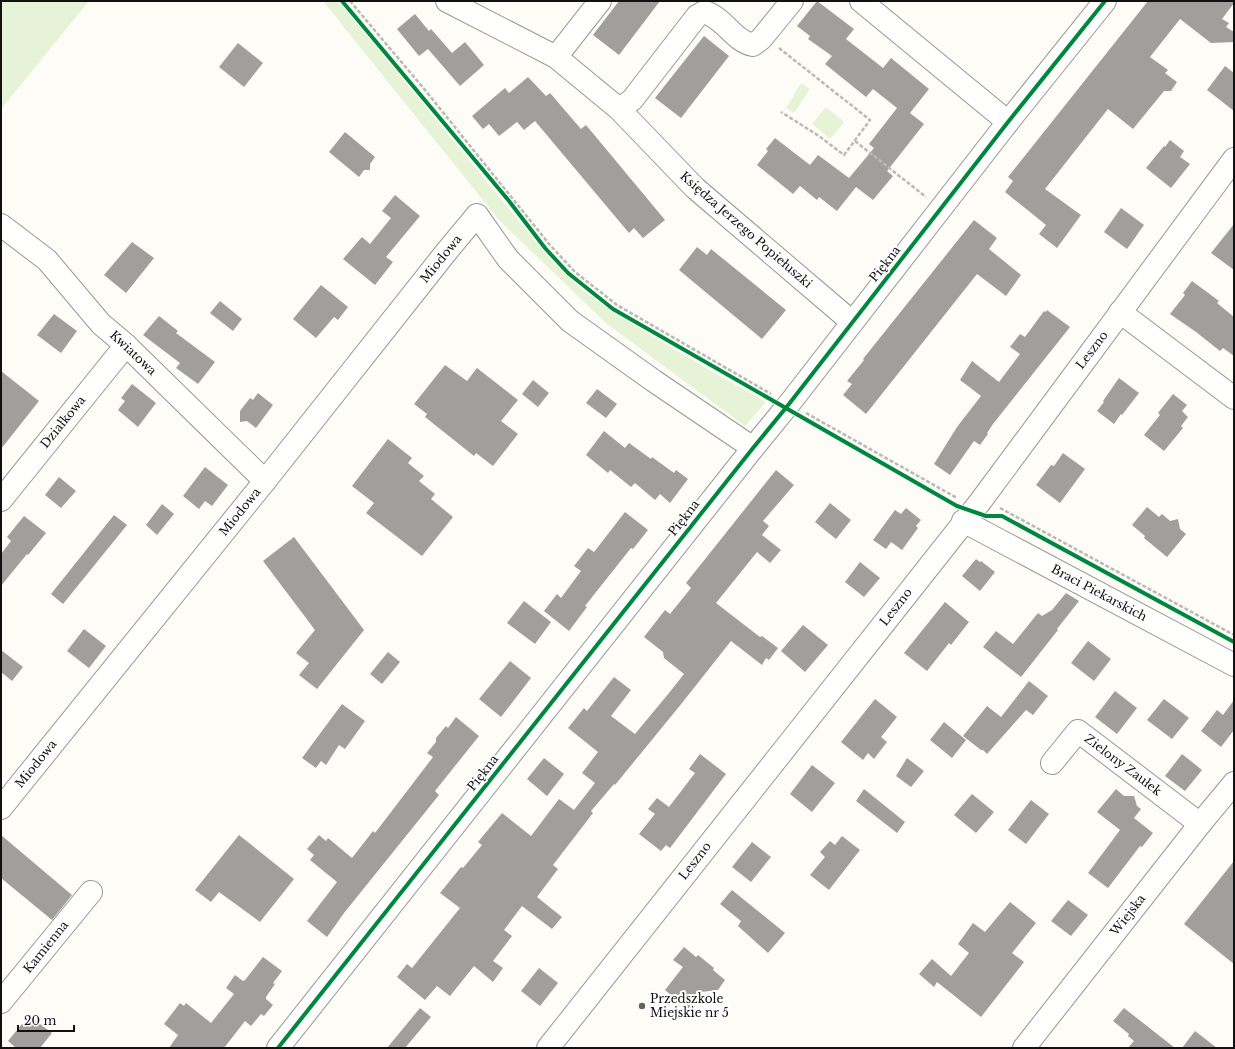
<svg xmlns="http://www.w3.org/2000/svg" width="1235" height="1049" viewBox="0 0 1235 1049" font-family="'Libre Baskerville',serif">
	<style>
		.green { fill: #e7f3d7 }
		.building { fill: #a19f9c }
		.lines { fill: none; stroke-linecap: round; stroke-linejoin: round }
		.minor-casing { stroke: #979795; stroke-width: 24 }
		.path { stroke: #b9b9b8; stroke-width: 2.5; stroke-dasharray: 4 2; stroke-linecap: butt }
		.minor { stroke: #fffffe; stroke-width: 22 }
		.cycleway-casing { stroke: #fff; stroke-width: 6 }
		.cycleway { stroke: #00873e; stroke-width: 4 }
		.poi-dot { fill: #646362; stroke: #fff; stroke-width: 1.5 }
		.labels { text-anchor: middle; stroke-width: 4; stroke-linejoin: round; paint-order: stroke }
		.street-label { font-size: 12px; fill: #111; stroke: #fff }
		.poi-label { font-size: 12px; fill: #111; stroke: #fff; text-anchor: start }
	</style>
	<rect width="100%" height="100%" fill="#fdfcf7"/>
	<!-- green -->
	<g class="green">
		<polygon points="1,1 89,1 1,109"/>
		<polygon points="323,1 339,1 550,259 585,292 617,315 711,371 766,402 745,426 607,324 499,220"/>
		<polygon points="801,83 810,89 794,113 786,108"/>
		<polygon points="826,107 844,122 830,139 812,124"/>
	</g>
	<!-- building -->
	<g class="building">
		<polygon points="619,1 660,1 619,55 593,35"/>
		<polygon points="817,1 854,29 846,39 883,68 891,58 929,89 910,113 924,124 887,171 893,176 873,200 856,187 837,211 819,197 817,200 800,186 793,194 757,165 768,151 766,149 775,138 810,165 818,155 849,178 874,148 869,144 897,108 873,89 866,97 825,64 832,56 808,39 810,36 797,26"/>
		<polygon points="1148,1 1234,1 1234,3 1222,19 1229,23 1226,27 1234,32 1234,42 1211,43 1180,19 1150,57 1168,70 1165,73 1177,82 1171,91 1164,91 1133,129 1108,109 1045,189 1081,215 1057,248 1039,234 1046,225 1005,192 1013,181 1008,177"/>
		<polygon points="415,14 429,31 431,29 452,53 465,42 484,65 460,86 428,49 419,56 397,29"/>
		<polygon points="704,36 729,56 681,118 655,98"/>
		<polygon points="238,43 263,63 244,87 219,67"/>
		<polygon points="1225,66 1234,73 1234,111 1207,90"/>
		<polygon points="528,77 546,96 550,93 581,129 586,125 665,220 643,238 634,228 629,233 535,121 524,130 517,122 499,136 489,124 483,129 472,116 505,88 509,93"/>
		<polygon points="345,132 375,157 370,164 370,170 364,170 359,177 329,152"/>
		<polygon points="1170,140 1184,151 1180,157 1190,164 1171,188 1146,168 1164,146 1165,147"/>
		<polygon points="395,195 420,216 386,257 393,262 375,285 343,259 362,237 370,244 391,218 382,211"/>
		<polygon points="1121,208 1144,225 1127,249 1104,232"/>
		<polygon points="974,220 997,238 989,249 1021,275 1006,296 977,274 866,414 843,395 852,384 847,381 864,360 863,359"/>
		<polygon points="1234,224 1234,270 1211,253"/>
		<polygon points="132,242 154,258 126,293 104,275"/>
		<polygon points="697,247 707,255 711,249 786,310 762,339 679,270"/>
		<polygon points="1192,281 1219,301 1217,303 1234,317 1234,356 1223,348 1220,351 1196,332 1170,314 1185,295 1183,293"/>
		<polygon points="321,285 348,307 338,320 334,317 316,338 293,319"/>
		<polygon points="220,301 242,319 233,331 210,313"/>
		<polygon points="1047,310 1070,327 993,424 987,433 988,434 980,445 974,441 950,475 934,464 957,427 981,396 960,380 972,361 999,382 1020,354 1010,347 1020,334 1025,337 1044,311 1046,312"/>
		<polygon points="54,314 77,331 61,353 37,335"/>
		<polygon points="159,316 178,331 176,333 215,362 198,384 176,368 180,363 143,335"/>
		<polygon points="445,365 467,381 477,368 518,400 501,421 518,434 493,466 476,453 474,456 425,417 427,414 414,404"/>
		<polygon points="1,371 39,401 1,449"/>
		<polygon points="1119,378 1139,393 1122,415 1121,414 1114,424 1097,411 1104,402 1103,401"/>
		<polygon points="533,380 549,393 538,407 522,394"/>
		<polygon points="132,384 156,403 138,427 118,410 125,401 121,398"/>
		<polygon points="597,389 617,404 606,418 586,403"/>
		<polygon points="258,393 273,405 256,428 247,421 240,422 240,411 250,398 253,400"/>
		<polygon points="1173,394 1187,405 1182,411 1188,417 1181,426 1183,428 1164,451 1144,435 1160,415 1158,413"/>
		<polygon points="604,431 625,448 629,443 651,459 652,457 674,473 676,470 688,479 670,503 660,494 655,500 635,483 631,487 610,470 608,473 586,455"/>
		<polygon points="388,439 412,458 408,463 424,476 419,481 435,494 431,499 453,517 422,556 366,513 374,503 352,486"/>
		<polygon points="1063,453 1085,469 1060,503 1036,485 1051,465 1054,466"/>
		<polygon points="205,467 228,485 212,506 205,501 199,509 183,496"/>
		<polygon points="776,470 794,485 763,521 769,526 762,535 781,550 770,563 757,552 716,603 760,637 762,636 778,648 769,660 766,658 762,665 731,641 682,703 615,785 614,784 591,811 593,813 553,865 558,869 537,897 562,917 552,929 522,906 504,930 512,936 493,961 503,968 493,982 474,966 450,996 437,986 425,1000 397,977 407,964 412,968 460,908 440,893 461,867 463,868 482,845 478,842 502,813 531,836 559,799 574,810 595,783 582,773 598,752 568,728 584,708 587,711 614,677 631,690 611,716 635,734 669,693 684,674 664,658 663,652 644,637 665,610 670,614 691,588 686,583"/>
		<polygon points="59,477 76,491 61,508 45,495"/>
		<polygon points="830,503 851,520 836,539 815,522"/>
		<polygon points="162,504 174,514 157,535 146,525"/>
		<polygon points="1147,507 1159,517 1162,514 1170,521 1178,519 1180,529 1186,534 1167,557 1144,538 1145,536 1132,525"/>
		<polygon points="906,508 921,520 916,526 918,528 902,550 891,542 886,549 873,540 895,510 901,514"/>
		<polygon points="625,512 648,530 633,549 631,548 585,606 587,607 569,631 544,611 557,594 561,598 581,571 574,566 588,548 594,552"/>
		<polygon points="114,515 127,525 63,604 51,594"/>
		<polygon points="24,516 46,533 28,555 27,554 1,586 1,554 11,541 7,537"/>
		<polygon points="294,537 364,630 317,689 299,675 309,663 296,653 315,630 263,561"/>
		<polygon points="976,559 980,562 981,561 995,572 980,591 962,576"/>
		<polygon points="860,562 880,578 864,597 845,582"/>
		<polygon points="1066,593 1079,601 1057,629 1058,630 1021,677 983,647 996,631 1013,644 1038,613 1042,616 1052,610"/>
		<polygon points="524,601 551,622 535,644 507,623"/>
		<polygon points="945,602 969,622 951,645 949,643 927,671 904,653"/>
		<polygon points="803,625 828,645 805,672 781,651"/>
		<polygon points="84,629 106,646 89,668 67,651"/>
		<polygon points="1088,641 1111,659 1094,681 1071,663"/>
		<polygon points="1,650 23,667 12,681 1,672"/>
		<polygon points="388,652 400,662 382,684 370,674"/>
		<polygon points="510,661 531,678 501,717 479,699"/>
		<polygon points="1029,681 1048,696 1033,715 1026,710 987,754 983,750 981,750 963,736 987,706 1001,717"/>
		<polygon points="1115,691 1137,708 1117,734 1095,717"/>
		<polygon points="875,699 897,717 881,737 887,742 874,759 868,753 863,760 841,742"/>
		<polygon points="1164,699 1189,718 1172,739 1147,720"/>
		<polygon points="1234,700 1234,730 1221,747 1201,731 1217,710 1223,715"/>
		<polygon points="342,704 365,721 345,749 339,745 326,765 321,761 316,768 302,758"/>
		<polygon points="456,717 479,736 435,791 439,795 344,913 327,937 307,921 337,882 310,860 314,855 307,849 319,835 326,841 328,838 352,858 373,831 375,833 433,757 427,753 436,742 436,738 446,726 448,728"/>
		<polygon points="944,722 966,740 952,758 930,740"/>
		<polygon points="700,754 726,774 670,848 666,845 661,851 639,834 655,814 648,809 657,798 669,807 695,773 689,769"/>
		<polygon points="1182,754 1202,770 1185,791 1165,776"/>
		<polygon points="544,758 564,774 547,796 527,779"/>
		<polygon points="907,758 924,771 911,787 896,776"/>
		<polygon points="812,765 835,783 812,812 790,794"/>
		<polygon points="864,789 905,822 897,833 856,801"/>
		<polygon points="1116,789 1124,796 1134,796 1137,806 1141,809 1134,818 1153,833 1142,847 1140,846 1108,888 1088,873 1120,830 1097,812"/>
		<polygon points="972,794 994,812 976,833 954,815"/>
		<polygon points="1031,800 1049,814 1026,844 1008,830"/>
		<polygon points="1,835 72,895 52,920 1,878"/>
		<polygon points="239,835 294,879 260,922 219,892 211,902 195,890"/>
		<polygon points="842,836 860,850 829,890 810,875 825,857 820,852 830,841 835,845"/>
		<polygon points="752,842 771,857 751,882 732,867"/>
		<polygon points="1234,861 1234,964 1184,924"/>
		<polygon points="732,890 785,933 768,953 738,926 741,921 720,904"/>
		<polygon points="1068,900 1088,915 1071,936 1051,921"/>
		<polygon points="1010,902 1036,923 1012,953 1024,962 981,1017 937,982 934,987 919,974 932,959 951,976 969,953 958,944 973,923 985,932"/>
		<polygon points="684,947 696,957 698,955 714,968 713,970 725,980 718,990 701,992 688,1009 665,990 683,967 673,960"/>
		<polygon points="263,957 282,971 273,983 275,984 266,997 266,999 273,1005 264,1016 261,1014 251,1026 245,1021 224,1048 169,1048 178,1035 164,1024 180,1003 184,1006 186,1003 211,1023 234,994 226,988 235,975 243,981 245,980"/>
		<polygon points="539,968 558,983 540,1006 521,991"/>
		<polygon points="420,1008 431,1017 405,1048 387,1048"/>
		<polygon points="1124,1008 1175,1048 1128,1048 1134,1041 1128,1036 1129,1034 1113,1021"/>
		<polygon points="32,1018 52,1033 40,1048 16,1048 8,1041 22,1024 25,1026"/>
		<polygon points="1195,1031 1217,1048 1182,1048"/>
	</g>
	<g class="lines">
		<defs>
			<g id="minor">
				<polyline points="447,1 556,57 619,109 695,188 852,322"/>
				<polyline points="861,1 1008,122"/>
				<polyline points="556,57 600,1"/>
				<path d="M619,109L632,100L697,16L704,12C724,17 733,41 753,45L761,39L792,1"/>
				<polyline points="1,225 47,260 101,324 126,345 265,481"/>
				<polyline points="1120,312 1234,398"/>
				<polyline points="1,500 126,345"/>
				<polyline points="963,521 1234,665"/>
				<polyline points="1052,763 1078,731 1200,824"/>
				<polyline points="1,808 265,481 447,251 477,215 508,259 570,321 654,381 753,448"/>
				<polyline points="1,1002 91,892"/>
				<polyline points="278,1048 753,448 789,404 1008,122 1105,1"/>
				<polyline points="548,1048 980,502 1234,159"/>
				<polyline points="1024,1048 1200,824 1234,783"/>
			</g>
		</defs>
		<!-- minor casing -->
		<use href="#minor" class="minor-casing"/>
		<!-- path -->
		<g class="path">
			<polyline points="350,1 425,90 550,245 575,272 617,305 771,394"/>
			<polyline points="779,48 870,120 844,155 819,136 781,112"/>
			<polyline points="855,141 926,197"/>
			<polyline points="806,413 957,498"/>
			<polyline points="1000,508 1234,635"/>
		</g>
		<!-- minor -->
		<use href="#minor" class="minor"/>
		<defs>
			<g id="cycleway">
				<polyline points="342,1 509,201 545,248 568,273 613,309 957,506 986,516 1002,516 1234,642"/>
				<polyline points="278,1048 753,448 789,404 1008,122 1105,1"/>
			</g>
		</defs>
		<!-- cycleway casing -->
		<use href="#cycleway" class="cycleway-casing"/>
		<!-- cycleway -->
		<use href="#cycleway" class="cycleway"/>
	</g>
	<!-- markers -->
	<circle class="poi-dot" cx="642" cy="1006" r="4"/>
	<g class="labels">
		<!-- street labels -->
		<g class="street-label">
			<text transform="translate(746 230) rotate(41)" y="4">Księdza Jerzego Popiełuszki</text>
			<text transform="translate(441 259) rotate(-51)" y="4">Miodowa</text>
			<text transform="translate(885 264) rotate(-52)" y="4">Piękna</text>
			<text transform="translate(1092 350) rotate(-53)" y="4">Leszno</text>
			<text transform="translate(133 353) rotate(43)" y="4">Kwiatowa</text>
			<text transform="translate(63 422) rotate(-51)" y="4">Działkowa</text>
			<text transform="translate(240 512) rotate(-51)" y="4">Miodowa</text>
			<text transform="translate(684 518) rotate(-52)" y="4">Piękna</text>
			<text transform="translate(1099 593) rotate(28)" y="4">Braci Piekarskich</text>
			<text transform="translate(896 607) rotate(-52)" y="4">Leszno</text>
			<text transform="translate(36 764) rotate(-51)" y="4">Miodowa</text>
			<text transform="translate(1123 765) rotate(37)" y="4">Zielony Zaułek</text>
			<text transform="translate(483 773) rotate(-52)" y="4">Piękna</text>
			<text transform="translate(695 861) rotate(-52)" y="4">Leszno</text>
			<text transform="translate(1128 915) rotate(-52)" y="4">Wiejska</text>
			<text transform="translate(46 947) rotate(-51)" y="4">Kamienna</text>
		</g>
		<!-- poi labels -->
		<g class="poi-label">
			<text x="650" y="1003">Przedszkole<tspan x="650" dy="14">Miejskie nr 5</tspan></text>
		</g>
	</g>
	<!-- border -->
	<rect width="1235" height="1049" fill="none" stroke="#111111" stroke-width="4"/>
	<!-- scale -->
	<path d="M18 1025v6h56v-6" fill="none" stroke="#111111" stroke-width="2"/>
	<text x="24" y="1025" font-size="12" fill="#111111" stroke="#ffffff" stroke-width="3" paint-order="stroke">20 m</text>
</svg>
